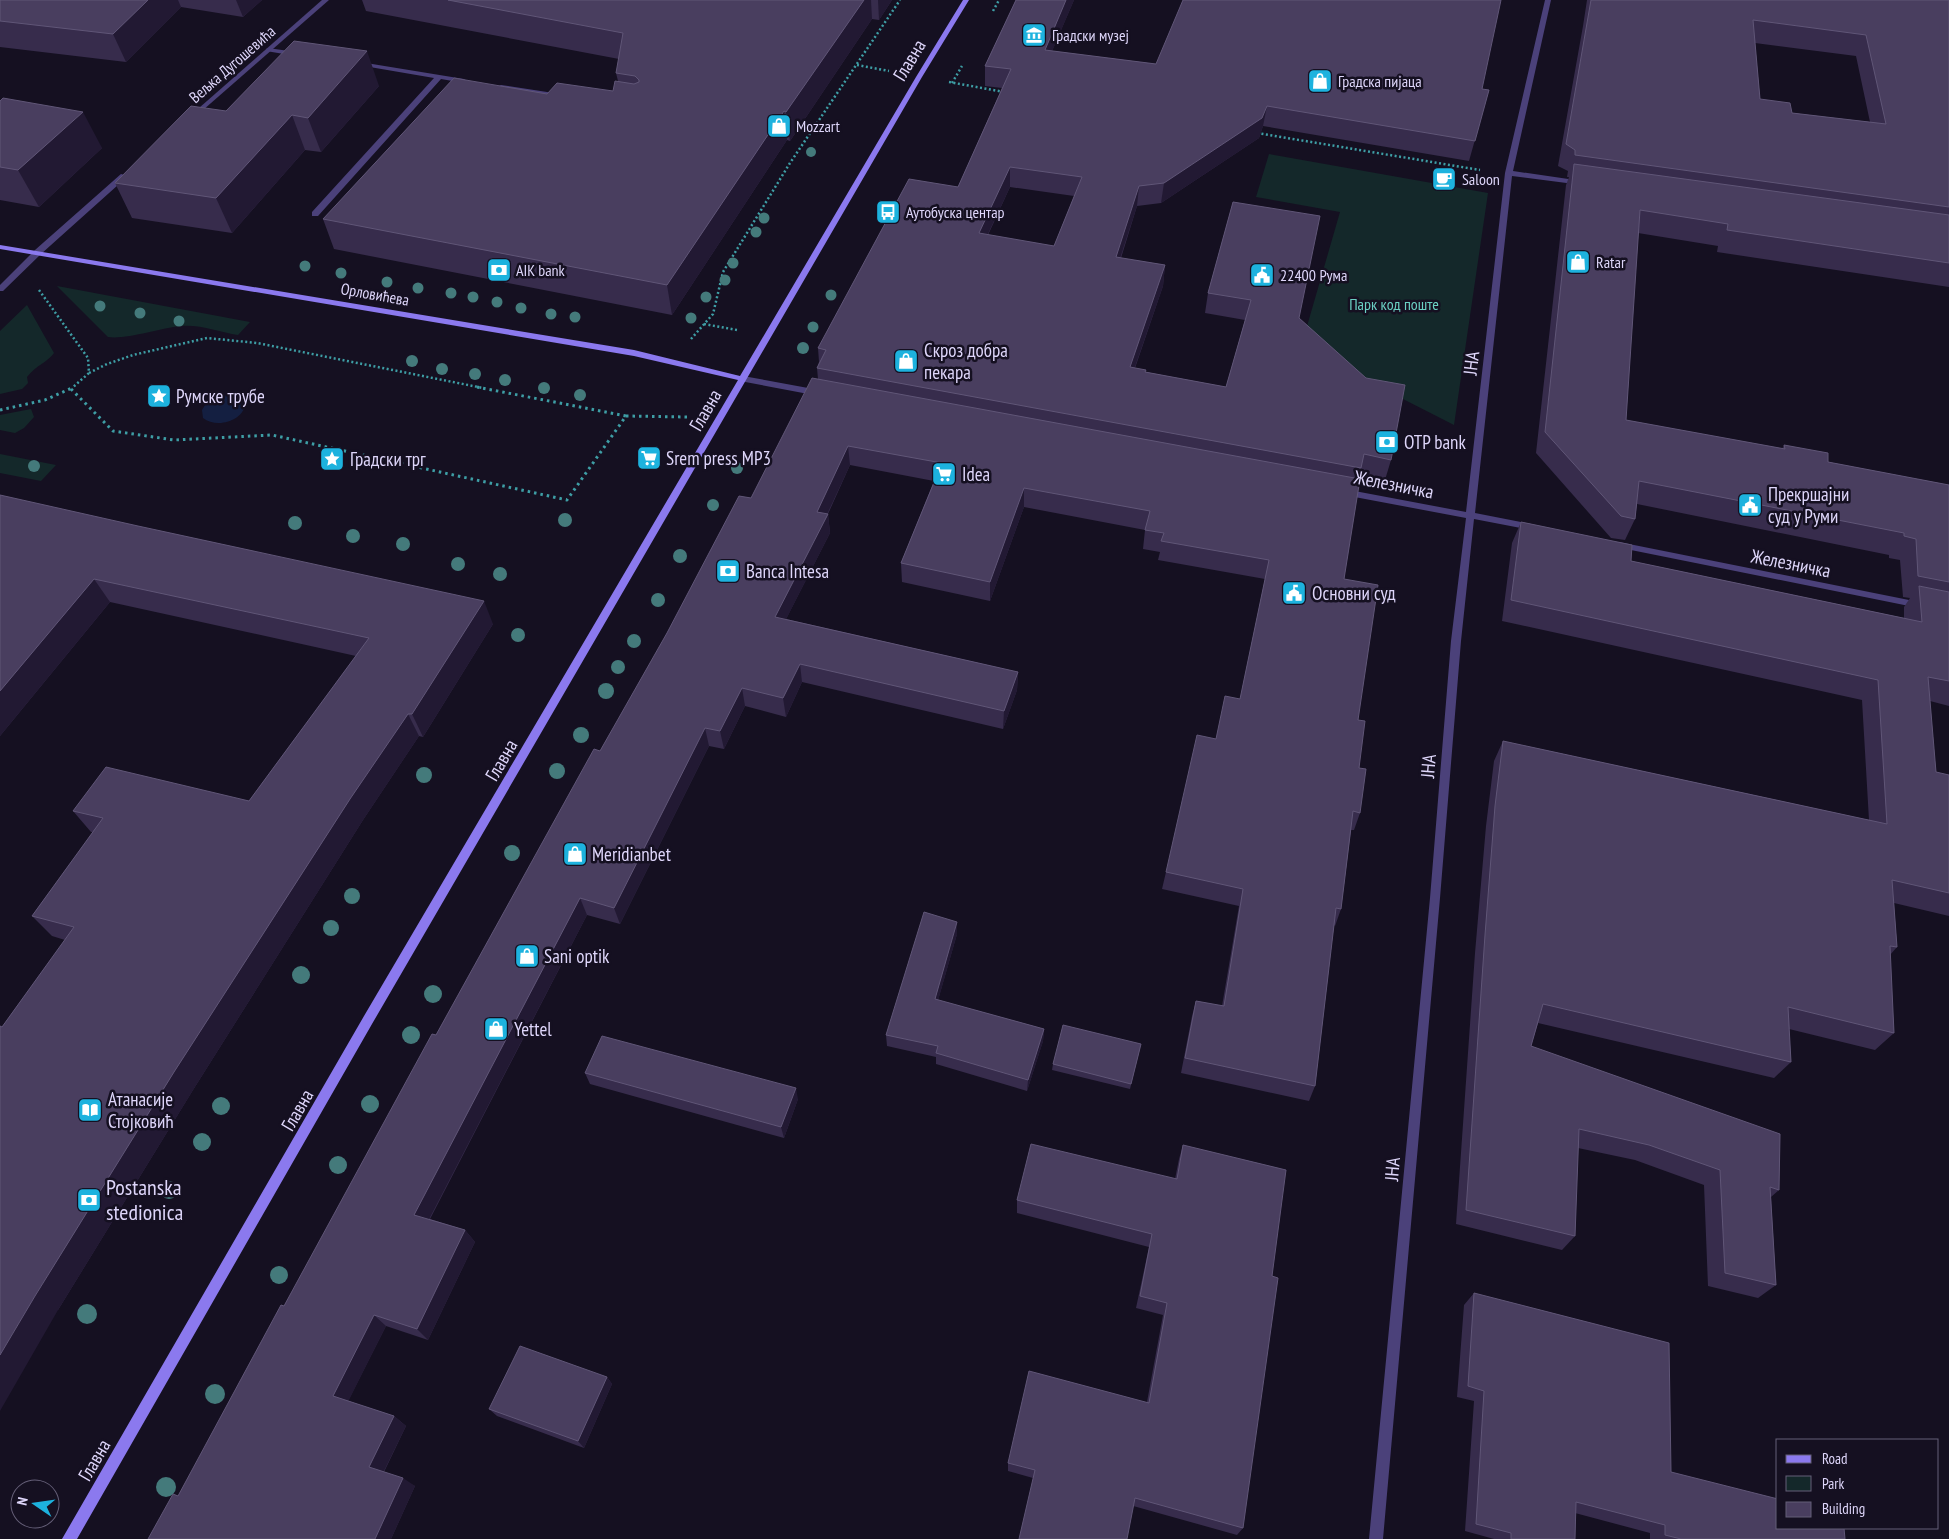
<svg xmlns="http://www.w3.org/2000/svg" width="1949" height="1539" viewBox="0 0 1949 1539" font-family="'PT Sans Narrow',sans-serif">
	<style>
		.green { fill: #14282a }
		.water { fill: #141f41 }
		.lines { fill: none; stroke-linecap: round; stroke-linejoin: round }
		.path-far1 { stroke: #3e9ea5; stroke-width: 2.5; stroke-dasharray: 2 2.5; stroke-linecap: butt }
		.path { stroke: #3e9ea5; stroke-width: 3; stroke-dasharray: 2.5 4; stroke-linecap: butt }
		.lane { fill: #4b417a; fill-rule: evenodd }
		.street { fill: #4b417a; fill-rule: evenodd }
		.secondary { fill: #8b79ee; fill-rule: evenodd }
		.tree { fill: #447a7b }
		.wall { fill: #372c4c; fill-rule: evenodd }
		.shaded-wall { fill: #221933 }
		.building { fill: #493e5f; stroke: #605677; fill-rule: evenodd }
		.labels { text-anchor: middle; stroke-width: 5; stroke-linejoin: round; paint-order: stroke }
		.far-poi-label { font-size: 16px; fill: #ded6fa; stroke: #151021; text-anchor: start }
		.far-street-label { font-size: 16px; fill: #ded6fa; stroke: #151021 }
		.far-park-label { font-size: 16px; fill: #6bd0c4; stroke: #151021 }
		.street-label { font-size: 19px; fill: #ded6fa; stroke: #151021 }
		.poi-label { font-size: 19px; fill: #ded6fa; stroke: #151021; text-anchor: start }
		.near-poi-label { font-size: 22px; fill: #ded6fa; stroke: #151021; text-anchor: start }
	</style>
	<rect width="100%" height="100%" fill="#151021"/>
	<!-- green -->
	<g class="green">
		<polygon points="1269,154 1488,193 1454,425 1301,347 1340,212 1256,197"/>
		<path d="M57,286L250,322L238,335C220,332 199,324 181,326C160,328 125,340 108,337Z"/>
		<path d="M27,305L54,353C48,362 36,365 27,377L28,383L22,389L0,394V331Z"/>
		<polygon points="31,409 34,417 24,428 15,433 0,430 0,415"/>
		<polygon points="0,454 56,465 41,481 0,473"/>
	</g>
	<!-- water -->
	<path class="water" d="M232,394L239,395L246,402C244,421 217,429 203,418L202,410C208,398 219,395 232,394Z"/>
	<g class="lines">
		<!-- path-far1 -->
		<g class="path-far1">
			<polyline points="993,11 999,0"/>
			<polyline points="857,65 889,71"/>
			<polyline points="949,82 1004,92"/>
			<polyline points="952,83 962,66"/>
			<polyline points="1257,133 1480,170"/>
			<polyline points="39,290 88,358 89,373 72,388"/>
			<polyline points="704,324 737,330"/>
			<polyline points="691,339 713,314 723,272 790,163 900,0"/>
			<polyline points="89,373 107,364 133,355 207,338 257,343 483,388"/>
		</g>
		<!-- path -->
		<g class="path">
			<polyline points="71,389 113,431 174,440 272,435 567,500 626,416 477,387"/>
			<polyline points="0,410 45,400 74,387"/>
			<polyline points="626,416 688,417"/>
		</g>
		<!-- lane -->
		<g class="lane">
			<polygon points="268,48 296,52 299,54 296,56 266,51 266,49"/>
			<polygon points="360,62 464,79 467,81 464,83 441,79 318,216 312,216 312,212 434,78 358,65 358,63"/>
			<polygon points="501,85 560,94 563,96 560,98 499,88 499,86"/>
		</g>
		<!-- street -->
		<g class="street">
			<polygon points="322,0 329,0 195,117 191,117 191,115"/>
			<polygon points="1545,0 1551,0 1513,171 1582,181 1586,183 1582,185 1512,176 1475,513 1531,524 1535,527 1531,530 1474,519 1461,641 1440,898 1383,1539 1369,1539 1430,898 1451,641 1466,518 1344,495 1340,492 1344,489 1466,512 1505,173"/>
			<polygon points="121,174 128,176 41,254 3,291 0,291 0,285 35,250"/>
			<polygon points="743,376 819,390 823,393 819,396 740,381 740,377"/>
			<polygon points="1619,542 1919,602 1924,605 1919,608 1616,547 1615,545"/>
		</g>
		<!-- secondary -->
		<polygon class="secondary" points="963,0 969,0 922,77 372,1024 77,1539 62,1539 364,1016 738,380 634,356 0,249 0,245 634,350 740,376 916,77"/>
	</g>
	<!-- trees -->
	<g class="tree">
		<circle cx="811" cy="152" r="5"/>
		<circle cx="764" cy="218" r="5.5"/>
		<circle cx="756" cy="232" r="5.5"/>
		<circle cx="733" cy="263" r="5.5"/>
		<circle cx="305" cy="266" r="5.5"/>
		<circle cx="341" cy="273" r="5.5"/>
		<circle cx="725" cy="280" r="5.5"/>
		<circle cx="387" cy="282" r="5.5"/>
		<circle cx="418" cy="288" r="5.5"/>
		<circle cx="451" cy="293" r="5.5"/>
		<circle cx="831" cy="295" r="5.5"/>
		<circle cx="473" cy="297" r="5.5"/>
		<circle cx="706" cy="297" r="5.5"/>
		<circle cx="497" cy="302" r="5.5"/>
		<circle cx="100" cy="306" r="5.5"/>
		<circle cx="521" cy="308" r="5.5"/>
		<circle cx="140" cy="313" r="5.5"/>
		<circle cx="551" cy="314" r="5.5"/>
		<circle cx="575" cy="317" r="5.5"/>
		<circle cx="691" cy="318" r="5.5"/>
		<circle cx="179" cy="321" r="5.5"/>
		<circle cx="813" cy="327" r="5.5"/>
		<circle cx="803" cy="348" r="6"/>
		<circle cx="412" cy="361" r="6"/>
		<circle cx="442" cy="369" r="6"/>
		<circle cx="475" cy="374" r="6"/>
		<circle cx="505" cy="380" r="6"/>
		<circle cx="544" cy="388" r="6"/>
		<circle cx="580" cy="395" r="6"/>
		<circle cx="34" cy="466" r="6"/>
		<circle cx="737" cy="468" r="6"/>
		<circle cx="713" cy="505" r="6"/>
		<circle cx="565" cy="520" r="7"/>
		<circle cx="295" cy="523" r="7"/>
		<circle cx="353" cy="536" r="7"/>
		<circle cx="403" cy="544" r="7"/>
		<circle cx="680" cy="556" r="7"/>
		<circle cx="458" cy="564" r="7"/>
		<circle cx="500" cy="574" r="7"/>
		<circle cx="658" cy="600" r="7"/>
		<circle cx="518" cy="635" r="7"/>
		<circle cx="634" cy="641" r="7"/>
		<circle cx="618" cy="667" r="7"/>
		<circle cx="606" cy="691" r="8"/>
		<circle cx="581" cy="735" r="8"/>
		<circle cx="557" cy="771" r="8"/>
		<circle cx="424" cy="775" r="8"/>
		<circle cx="512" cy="853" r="8"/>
		<circle cx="352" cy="896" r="8"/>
		<circle cx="331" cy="928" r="8"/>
		<circle cx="301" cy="975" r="9"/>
		<circle cx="433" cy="994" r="9"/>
		<circle cx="411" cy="1035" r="9"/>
		<circle cx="370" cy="1104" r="9"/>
		<circle cx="221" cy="1106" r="9"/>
		<circle cx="202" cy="1142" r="9"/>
		<circle cx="338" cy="1165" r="9"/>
		<circle cx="169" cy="1190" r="9"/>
		<circle cx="279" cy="1275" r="9"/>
		<circle cx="87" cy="1314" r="10"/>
		<circle cx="215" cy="1394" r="10"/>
		<circle cx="166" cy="1487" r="10"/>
	</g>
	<!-- wall -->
	<g class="wall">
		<polygon points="0,0 262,0 243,17 181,7 126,62 0,47"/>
		<polygon points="362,0 892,0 879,20 872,19 790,141 787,140 672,315 334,249 323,219 547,94 613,91 618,81 616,73 619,59 366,11"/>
		<path d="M1016,0H1074L1052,51L1156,64L1489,90L1469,161L1263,126L1259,138L1161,203L1137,206L1121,258L1165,265L1163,286L1135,368L1146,372L1226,387L1245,320L1205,313L1208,293L1233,202L1299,318L1391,460L1385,480L1360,475L1344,579L1358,720L1360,813L1354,830H1351L1341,909L1335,926L1334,925L1315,1086L1309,1101L1181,1073L1192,1016L1196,1001L1222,1006L1239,906L1162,889L1166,872L1216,739L1240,699L1265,579L1158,560L1160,552L1143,549L1145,530L1024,507L990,601L902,582L901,563L934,481L850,465L828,514L830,533L786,619L1018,672L1017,690L1003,729L802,682L786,717L745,706L724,749L709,746L620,924L587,915L430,1219L465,1230L475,1242L428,1340L386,1326L348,1401L394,1416L406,1426L384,1472L415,1486L391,1539H148L178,1496L436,1035L600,751L751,498L818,379L817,368L819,362L818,348L958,187L1002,88L985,86V66ZM1010,187L1074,196L1054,246L988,235Z"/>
		<path d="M1587,0H1949V287L1717,252L1718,246L1638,233L1626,420L1782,449L1784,445L1828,462L1949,485V706L1930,701L1936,772L1949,775V916L1894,903L1897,947L1890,955L1894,1033L1875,1050L1789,1029L1791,1062L1774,1078L1538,1023L1531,1046L1779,1190L1771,1197L1776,1285L1758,1298L1708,1286L1704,1185L1635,1160L1578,1148L1575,1236L1562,1250L1456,1224L1475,953L1486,826L1494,761L1503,741L1869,820L1862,700L1502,621L1512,543L1521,522L1631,561L1904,618V607L1910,598L1903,597L1900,560L1889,558V555L1637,504L1635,519L1625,540L1611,538L1536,453L1566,185L1569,177H1567L1568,171L1558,166L1583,26ZM1755,43L1856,56L1870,122L1792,113L1760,99Z"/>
		<polygon points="379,86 321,152 305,150 232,233 132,218 115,183 226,111"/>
		<polygon points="0,101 102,148 39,207 0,200"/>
		<polygon points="0,495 493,624 423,737 419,736 363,820 193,1090 58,1310 2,1027 65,940 52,936 32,916 93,832 91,832 73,811 249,801 356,656 110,602 0,736"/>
		<polygon points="957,934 938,1000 1044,1029 1043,1041 1027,1091 936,1064 936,1057 887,1046 886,1035"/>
		<polygon points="1141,1044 1130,1089 1052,1070 1053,1064"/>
		<polygon points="585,1073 798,1099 784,1138 590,1084"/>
		<polygon points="1183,1145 1272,1276 1243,1528 1237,1535 1008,1471 1008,1463 1147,1402 1163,1315 1136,1308 1149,1247 1017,1213 1017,1200 1175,1179 1179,1159"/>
		<polygon points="1474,1293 1671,1472 1845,1539 1650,1539 1650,1533 1575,1513 1575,1539 1494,1539 1465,1531 1474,1401 1457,1397 1464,1305"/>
		<polygon points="607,1377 612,1384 584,1448 497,1416 489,1409"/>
	</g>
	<!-- shaded-wall -->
	<g class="shaded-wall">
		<polygon points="148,0 178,0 181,7 126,62 113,34"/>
		<polygon points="236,0 262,0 243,17"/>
		<polygon points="864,0 871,0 872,19 790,141 786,112"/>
		<polygon points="878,0 892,0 879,20"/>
		<polygon points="1066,0 1074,0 1044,70 1045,50"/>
		<polygon points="367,51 379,86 321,152 308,118"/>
		<polygon points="1267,106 1263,126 1259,138 1161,203 1164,183"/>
		<polygon points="784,111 787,140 672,315 667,285"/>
		<polygon points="83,112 102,148 39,207 18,170"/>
		<polygon points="292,115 305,150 232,233 216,198"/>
		<polygon points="1010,167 1010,187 979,253 979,233"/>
		<polygon points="1139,186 1137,206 1114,277 1116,257"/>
		<polygon points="1165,265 1163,286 1128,387 1130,367"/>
		<polygon points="848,446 850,465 823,523 828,514 830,533 778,635 775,617 817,512"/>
		<polygon points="1024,488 1024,507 990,601 990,582"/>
		<polygon points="94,579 110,602 0,736 0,691"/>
		<polygon points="484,601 493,624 423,737 412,714"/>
		<polygon points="800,664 802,682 786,717 783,698"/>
		<polygon points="1018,672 1017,690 1003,729 1004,711"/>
		<polygon points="742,688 745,706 724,749 720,731"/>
		<polygon points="408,714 419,736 363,820 193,1090 58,1310 0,1411 0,1355 35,1296 174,1072 350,799"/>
		<polygon points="705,728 709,746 620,924 614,908"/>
		<polygon points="580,898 587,915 425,1227 414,1215"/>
		<polygon points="957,922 957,934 935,1011 935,999"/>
		<polygon points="1044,1029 1043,1041 1027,1091 1028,1080"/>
		<polygon points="796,1088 798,1099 784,1138 781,1127"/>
		<polygon points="465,1230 475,1242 428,1340 417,1329"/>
		<polygon points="374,1315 386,1326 346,1406 333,1396"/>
		<polygon points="607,1377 612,1384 584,1448 578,1441"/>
		<polygon points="394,1416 406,1426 382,1475 369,1467"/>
		<polygon points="403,1478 415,1486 391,1539 375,1539"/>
	</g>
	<!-- building -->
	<g class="building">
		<polygon points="0,0 148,0 113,34 0,21"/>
		<polygon points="448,0 864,0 786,112 784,111 667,285 323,219 454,78 547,94 557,83 613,91 615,81 634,84 639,82 639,80 635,76 616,73 623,33"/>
		<path d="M1016,0H1066L1045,50L1156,64L1183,0H1501L1482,89L1489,90L1475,141L1267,106L1262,118L1164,183L1139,186L1116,257L1165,265L1130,367L1146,370L1145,372L1226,387L1251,300L1208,293L1233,202L1320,216L1299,318L1366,378L1405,385L1391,460L1364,454L1361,468L817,368L826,350L818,348L909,179L958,187L1011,69L985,66ZM1010,167L1082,177L1054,246L979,233Z"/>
		<path d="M1591,0H1949V207L1575,155V150L1566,144ZM1753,20L1866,35L1886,124L1792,113L1790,103L1760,99Z"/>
		<polygon points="294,41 367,51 308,118 292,115 216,198 115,183 191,106 226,111"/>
		<polygon points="3,98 83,112 18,170 0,167 0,101"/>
		<polygon points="1574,164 1949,215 1949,263 1727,230 1728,224 1640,210 1626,420 1785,449 1784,445 1828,453 1828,462 1949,485 1949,582 1918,576 1916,539 1904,536 1904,533 1639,481 1635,519 1621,516 1545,432"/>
		<polygon points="812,378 1360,479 1344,579 1378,585 1358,720 1365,721 1359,768 1366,769 1360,813 1353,811 1341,909 1336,908 1315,1086 1185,1058 1196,1001 1224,1006 1243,889 1166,872 1197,735 1216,739 1225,696 1240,699 1269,560 1161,541 1164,533 1145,530 1150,511 1024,488 990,582 901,563 942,463 848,446 817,512 828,514 775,617 1018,672 1004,711 800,664 783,698 742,688 720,731 705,728 614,908 580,898 414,1215 465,1230 417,1329 374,1315 333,1396 394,1416 369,1467 403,1478 375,1539 148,1539 173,1494 178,1496 281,1305 284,1306 432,1034 436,1035 594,749 600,751 667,633 739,496 751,498"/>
		<polygon points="0,495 138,526 484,601 412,714 408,714 350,799 174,1072 35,1296 0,1355 0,1026 2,1027 74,927 32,916 103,818 73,811 106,767 249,801 369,638 94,579 0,691"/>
		<polygon points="1521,522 1632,545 1631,561 1922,622 1919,586 1949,592 1949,681 1928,677 1936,772 1949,775 1949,893 1892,880 1897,947 1890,946 1894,1033 1788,1007 1791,1062 1543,1004 1531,1046 1780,1134 1779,1190 1770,1187 1776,1285 1725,1273 1720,1170 1649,1145 1579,1129 1575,1236 1466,1210 1485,935 1495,806 1503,741 1887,824 1878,680 1511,600"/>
		<polygon points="924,912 957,922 935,999 1044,1029 1028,1080 936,1053 938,1046 886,1035"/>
		<polygon points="1063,1025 1141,1044 1131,1084 1053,1064"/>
		<polygon points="602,1036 796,1088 781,1127 585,1073"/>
		<polygon points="1031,1144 1177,1179 1183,1145 1286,1170 1272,1276 1278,1278 1243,1528 1135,1498 1127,1539 1019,1539 1035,1470 1008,1463 1029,1371 1149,1403 1167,1303 1140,1296 1152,1234 1017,1200"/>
		<polygon points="1474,1293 1669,1343 1671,1472 1778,1499 1778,1528 1844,1528 1845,1539 1681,1539 1665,1535 1665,1525 1576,1502 1575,1539 1511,1539 1511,1533 1476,1524 1484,1391 1468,1386"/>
		<polygon points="520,1346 607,1377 578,1441 489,1409"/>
	</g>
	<!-- icons -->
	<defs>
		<symbol id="museum-square" viewBox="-11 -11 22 22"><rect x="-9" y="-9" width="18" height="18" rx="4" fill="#1db2de" stroke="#151021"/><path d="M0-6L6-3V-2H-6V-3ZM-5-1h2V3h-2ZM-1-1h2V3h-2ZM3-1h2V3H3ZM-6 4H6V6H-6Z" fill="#fff"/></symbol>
		<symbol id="shop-square" viewBox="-11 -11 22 22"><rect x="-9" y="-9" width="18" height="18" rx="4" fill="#1db2de" stroke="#151021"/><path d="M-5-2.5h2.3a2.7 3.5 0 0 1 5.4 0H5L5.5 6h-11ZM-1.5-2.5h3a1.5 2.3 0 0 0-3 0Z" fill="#fff"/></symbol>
		<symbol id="cafe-square" viewBox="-11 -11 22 22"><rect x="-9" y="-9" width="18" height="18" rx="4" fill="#1db2de" stroke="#151021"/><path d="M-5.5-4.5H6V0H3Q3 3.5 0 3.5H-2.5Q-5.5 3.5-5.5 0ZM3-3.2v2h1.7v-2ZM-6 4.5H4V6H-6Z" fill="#fff"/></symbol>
		<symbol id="bus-square" viewBox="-11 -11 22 22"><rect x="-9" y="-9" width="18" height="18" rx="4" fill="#1db2de" stroke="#151021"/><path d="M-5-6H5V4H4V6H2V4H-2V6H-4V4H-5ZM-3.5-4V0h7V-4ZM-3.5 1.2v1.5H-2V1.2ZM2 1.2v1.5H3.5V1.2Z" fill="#fff"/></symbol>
		<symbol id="bank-square" viewBox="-11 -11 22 22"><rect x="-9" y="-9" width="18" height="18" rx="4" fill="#1db2de" stroke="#151021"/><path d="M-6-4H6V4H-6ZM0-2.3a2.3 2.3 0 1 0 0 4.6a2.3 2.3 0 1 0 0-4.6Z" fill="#fff"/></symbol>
		<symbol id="civic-square" viewBox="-11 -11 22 22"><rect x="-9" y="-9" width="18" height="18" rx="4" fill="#1db2de" stroke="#151021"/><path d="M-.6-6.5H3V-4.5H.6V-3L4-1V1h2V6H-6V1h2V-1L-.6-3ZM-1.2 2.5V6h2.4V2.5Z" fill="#fff"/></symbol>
		<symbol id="sight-square" viewBox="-11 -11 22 22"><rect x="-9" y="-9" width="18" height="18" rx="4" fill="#1db2de" stroke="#151021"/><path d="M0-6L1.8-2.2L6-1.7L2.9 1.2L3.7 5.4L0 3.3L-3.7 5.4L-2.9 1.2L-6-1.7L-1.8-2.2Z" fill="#fff"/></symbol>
		<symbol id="supermarket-square" viewBox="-11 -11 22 22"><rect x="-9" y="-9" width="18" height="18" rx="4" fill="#1db2de" stroke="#151021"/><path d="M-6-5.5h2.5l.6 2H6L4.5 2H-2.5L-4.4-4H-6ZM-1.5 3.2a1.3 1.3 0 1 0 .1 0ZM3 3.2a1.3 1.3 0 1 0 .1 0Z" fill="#fff"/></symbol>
		<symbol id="library-square" viewBox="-11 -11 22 22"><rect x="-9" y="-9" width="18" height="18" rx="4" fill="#1db2de" stroke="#151021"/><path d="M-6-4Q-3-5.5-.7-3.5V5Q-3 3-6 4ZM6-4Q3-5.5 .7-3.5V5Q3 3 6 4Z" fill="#fff"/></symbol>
	</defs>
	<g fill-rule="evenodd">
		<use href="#museum-square" x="1020" y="21" width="28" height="28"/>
		<use href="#shop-square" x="1306" y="67" width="28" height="28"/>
		<use href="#shop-square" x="765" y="112" width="28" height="28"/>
		<use href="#cafe-square" x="1430" y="165" width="28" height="28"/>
		<use href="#bus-square" x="874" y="198" width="28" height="28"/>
		<use href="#shop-square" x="1564" y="248" width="28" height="28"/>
		<use href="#bank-square" x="485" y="256" width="28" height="28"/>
		<use href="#civic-square" x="1248" y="261" width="28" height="28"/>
		<use href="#shop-square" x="892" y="347" width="28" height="28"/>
		<use href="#sight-square" x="145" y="382" width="28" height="28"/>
		<use href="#bank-square" x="1373" y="428" width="28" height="28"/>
		<use href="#supermarket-square" x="635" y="444" width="28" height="28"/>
		<use href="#sight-square" x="318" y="445" width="28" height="28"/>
		<use href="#supermarket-square" x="930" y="460" width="28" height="28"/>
		<use href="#civic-square" x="1736" y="491" width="28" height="28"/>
		<use href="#bank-square" x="714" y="557" width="28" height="28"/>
		<use href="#civic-square" x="1280" y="579" width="28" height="28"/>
		<use href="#shop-square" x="561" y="840" width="28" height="28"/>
		<use href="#shop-square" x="513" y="942" width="28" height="28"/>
		<use href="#shop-square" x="482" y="1015" width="28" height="28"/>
		<use href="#library-square" x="76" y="1096" width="28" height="28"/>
		<use href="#bank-square" x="75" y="1186" width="28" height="28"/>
	</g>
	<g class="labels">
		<!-- far-poi labels -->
		<g class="far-poi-label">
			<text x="1052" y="41">Градски музеј</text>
			<text x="1338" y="87">Градска пијаца</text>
			<text x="796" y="132">Mozzart</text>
			<text x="1462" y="185">Saloon</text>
			<text x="906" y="218">Аутобуска центар</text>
			<text x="1596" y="268">Ratar</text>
			<text x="516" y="276">AIK bank</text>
			<text x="1280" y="281">22400 Рума</text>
		</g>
		<!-- far-street labels -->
		<g class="far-street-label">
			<text transform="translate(232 64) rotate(-41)" y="6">Вељка Дугошевића</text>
			<text transform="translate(375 294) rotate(10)" y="6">Орловићева</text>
		</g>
		<!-- far-park labels -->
		<g class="far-park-label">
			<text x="1394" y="310">Парк код поште</text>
		</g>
		<!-- street labels -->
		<g class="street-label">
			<text transform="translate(909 60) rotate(-59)" y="7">Главна</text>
			<text transform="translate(1471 363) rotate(-83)" y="7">ЈНА</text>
			<text transform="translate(705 410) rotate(-60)" y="7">Главна</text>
			<text transform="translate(1394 484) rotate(11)" y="7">Железничка</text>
			<text transform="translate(1791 563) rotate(11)" y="7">Железничка</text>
			<text transform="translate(501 760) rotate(-60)" y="7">Главна</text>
			<text transform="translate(1428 766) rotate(-85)" y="7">ЈНА</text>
			<text transform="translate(297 1110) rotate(-60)" y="7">Главна</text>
			<text transform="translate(1392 1169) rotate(-85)" y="7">ЈНА</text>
			<text transform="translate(94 1460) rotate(-60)" y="7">Главна</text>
		</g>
		<!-- poi labels -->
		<g class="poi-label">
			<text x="924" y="357">Скроз добра<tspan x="924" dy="22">пекара</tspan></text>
			<text x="176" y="403">Румске трубе</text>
			<text x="1404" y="449">OTP bank</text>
			<text x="666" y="465">Srem press MP3</text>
			<text x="350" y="466">Градски трг</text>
			<text x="962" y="481">Idea</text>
			<text x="1768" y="501">Прекршајни<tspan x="1768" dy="22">суд у Руми</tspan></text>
			<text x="746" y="578">Banca Intesa</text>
			<text x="1312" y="600">Основни суд</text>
			<text x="592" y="861">Meridianbet</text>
			<text x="544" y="963">Sani optik</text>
			<text x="514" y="1036">Yettel</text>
			<text x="108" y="1106">Атанасије<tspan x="108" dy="22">Стојковић</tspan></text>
		</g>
		<!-- near-poi labels -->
		<g class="near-poi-label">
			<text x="106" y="1195">Postanska<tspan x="106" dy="25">stedionica</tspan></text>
		</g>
	</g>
	<!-- legend -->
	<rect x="1776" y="1439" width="162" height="90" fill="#151021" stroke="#655f78"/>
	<rect x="1786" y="1455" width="25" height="8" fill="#8b79ee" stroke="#655f78"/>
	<text x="1822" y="1464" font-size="15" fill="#ded6fa">Road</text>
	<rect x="1786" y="1476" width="25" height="15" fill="#14282a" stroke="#655f78"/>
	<text x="1822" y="1489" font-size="15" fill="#ded6fa">Park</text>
	<rect x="1786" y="1502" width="25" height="15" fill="#493e5f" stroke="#655f78"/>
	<text x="1822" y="1514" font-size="15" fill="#ded6fa">Building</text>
	<!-- north arrow -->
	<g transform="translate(35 1504) rotate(283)"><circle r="24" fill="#151021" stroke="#655f78"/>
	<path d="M0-4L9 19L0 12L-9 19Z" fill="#1db2de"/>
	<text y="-8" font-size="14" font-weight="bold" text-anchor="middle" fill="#ded6fa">N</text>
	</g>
</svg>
